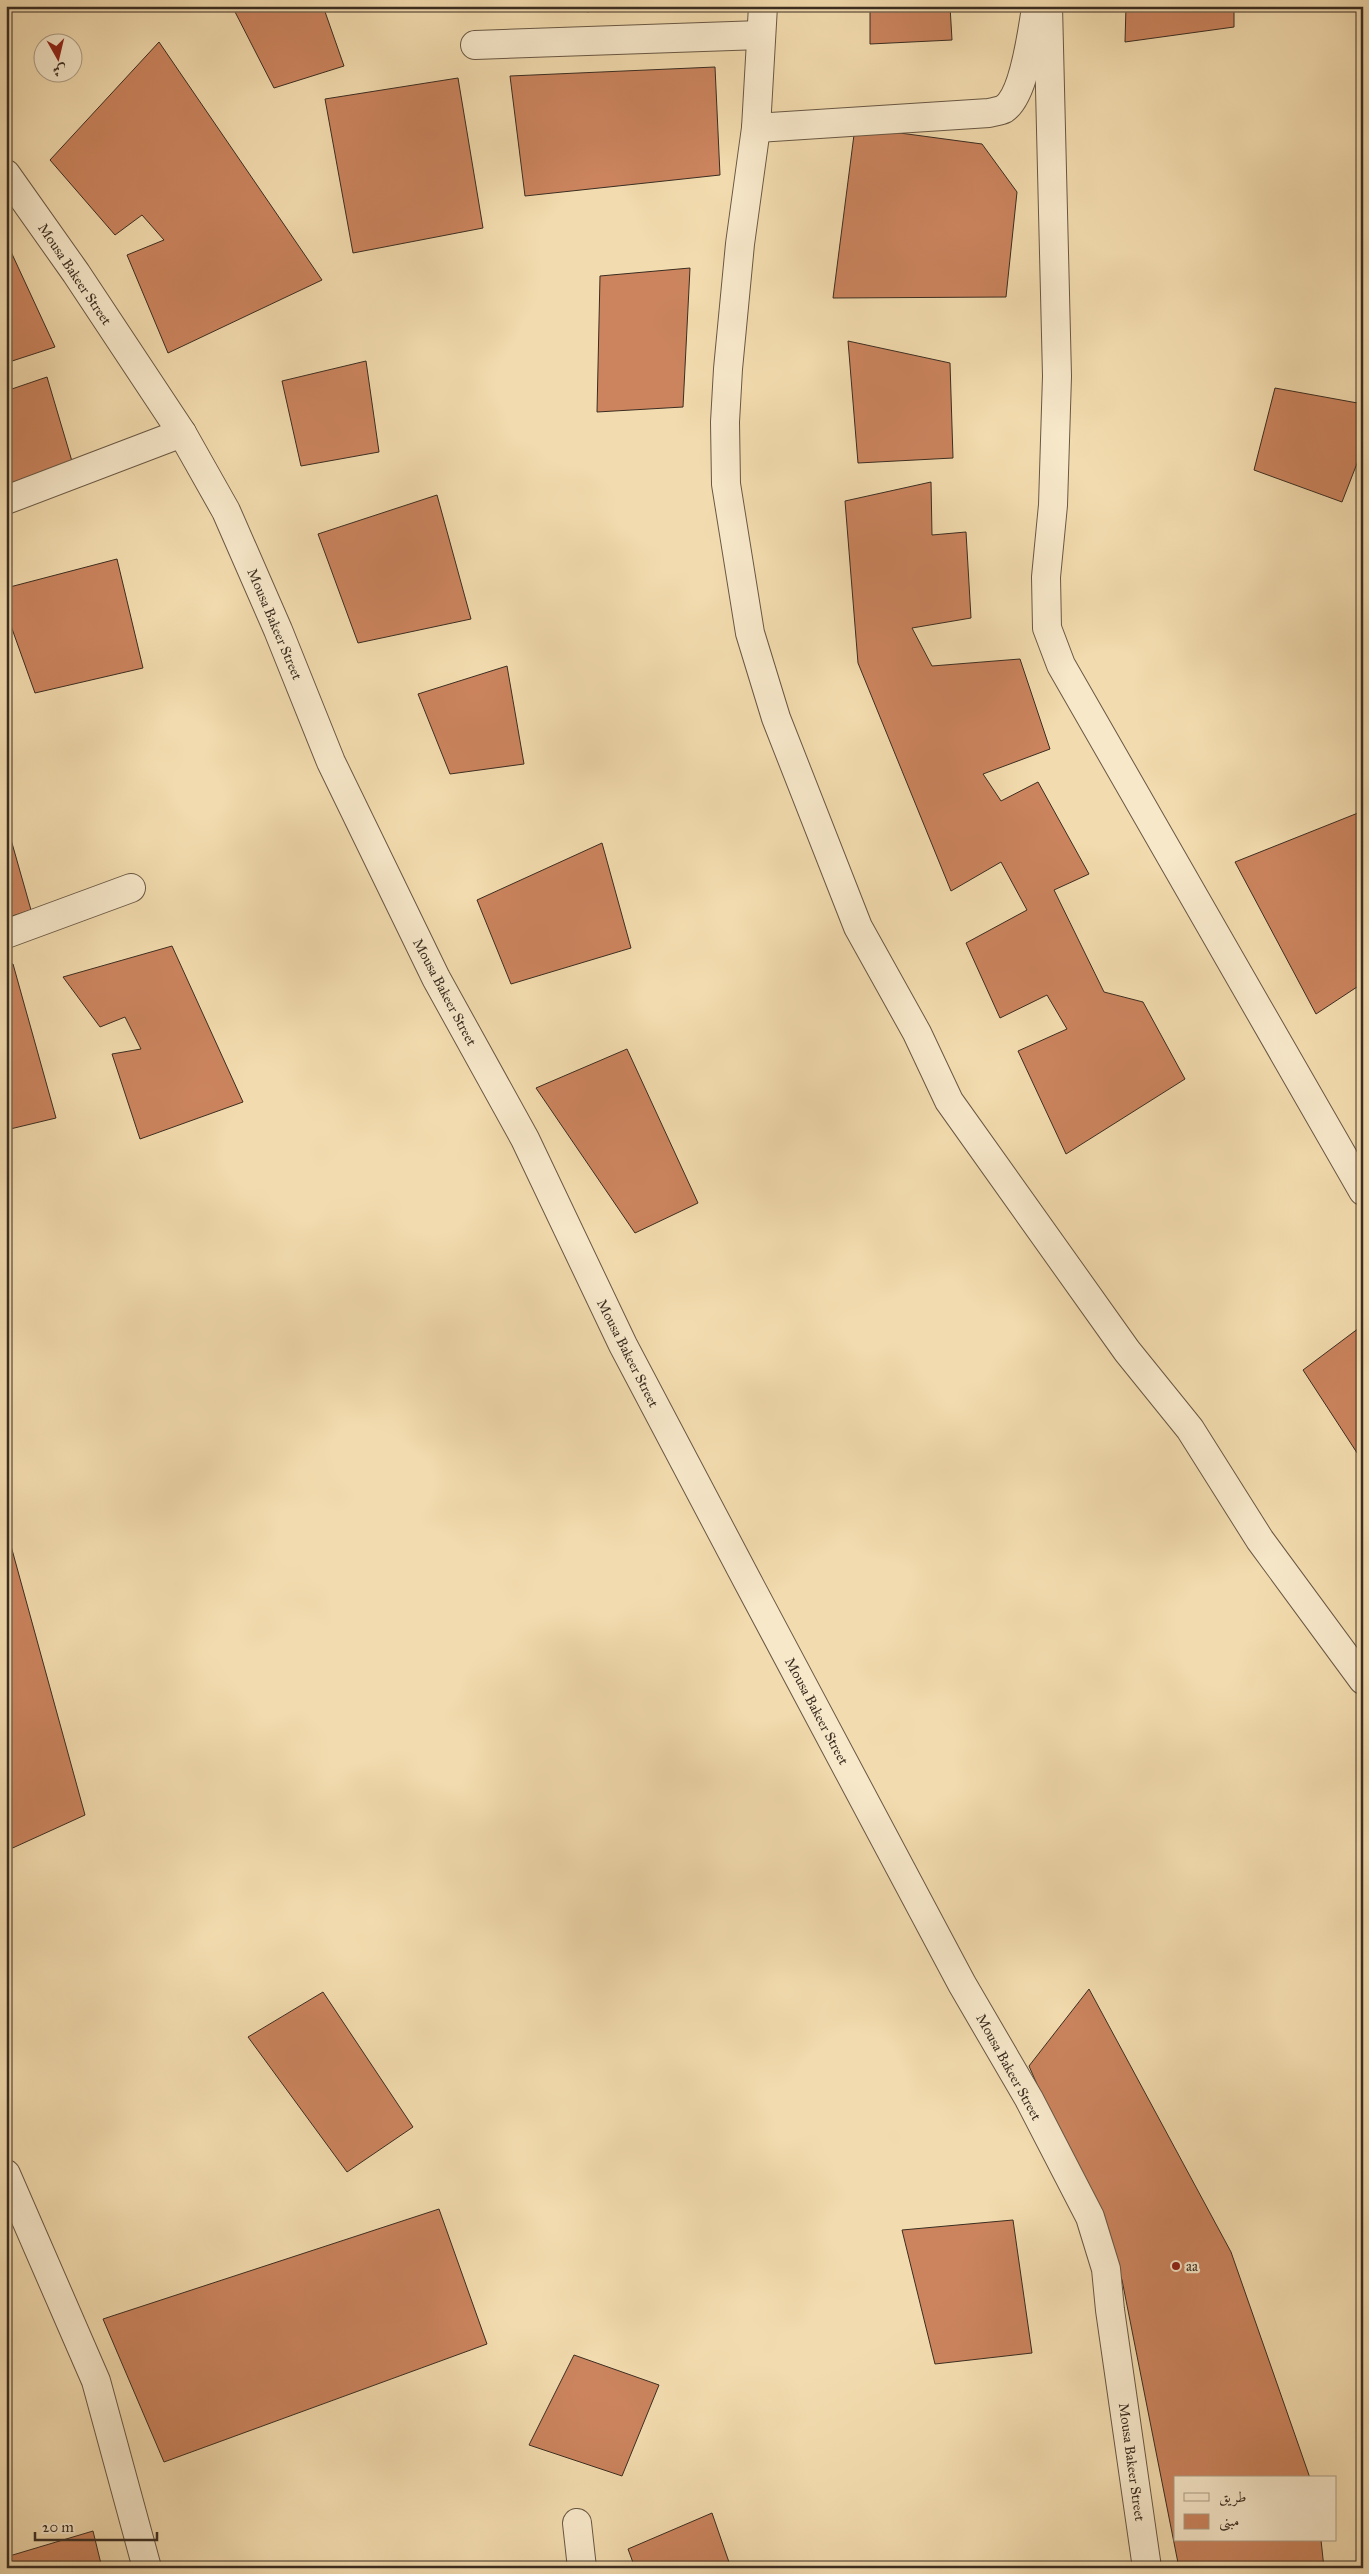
<svg xmlns="http://www.w3.org/2000/svg" width="1369" height="2574" viewBox="0 0 1369 2574" font-family="'IM FELL Great Primer',Amiri,serif">
	<style>
		.building { fill: #cb845e; stroke: #3b2d21 }
		.lines { fill: none; stroke-linecap: round; stroke-linejoin: round }
		.minor-casing { stroke: #695844; stroke-width: 30 }
		.minor { stroke: #f7e8ca; stroke-width: 28 }
		.poi-dot { fill: #8f2418; stroke: #f7e8ca; stroke-width: 2 }
		.labels { text-anchor: middle; stroke-width: 4.5; stroke-linejoin: round; paint-order: stroke }
		.street-label { font-size: 14px; fill: #3b2d21; stroke: #f7e8ca }
		.poi-label { font-size: 14px; fill: #3b2d21; stroke: #f7e8ca; text-anchor: start }
	</style>
	<rect width="100%" height="100%" fill="#f2dbae"/>
	<filter id="stains"><feTurbulence type="fractalNoise" baseFrequency=".004" numOctaves="4"/><feColorMatrix values="0 0 0 0 .2 0 0 0 0 .09 0 0 0 0 .02 0 0 0 .5 -.17"/></filter>
	<radialGradient id="worn" r=".72"><stop offset=".6" stop-color="#630" stop-opacity="0"/><stop offset="1" stop-color="#630" stop-opacity=".3"/></radialGradient>
	<!-- building -->
	<g class="building">
		<polygon points="232,6 323,6 344,66 274,88"/>
		<polygon points="586,6 621,6 587,12"/>
		<polygon points="870,6 950,6 952,40 870,44"/>
		<polygon points="1126,6 1234,6 1234,27 1125,42"/>
		<polygon points="159,42 322,280 168,353 127,255 164,240 142,215 115,235 50,160"/>
		<polygon points="715,67 720,175 525,196 510,76"/>
		<polygon points="458,78 483,228 353,253 325,99"/>
		<polygon points="855,127 982,144 1017,192 1006,297 833,298"/>
		<polygon points="6,241 55,347 6,363"/>
		<polygon points="690,268 683,407 597,412 600,276"/>
		<polygon points="848,341 950,363 953,458 858,463"/>
		<polygon points="366,361 379,452 301,466 282,381"/>
		<polygon points="47,377 74,468 6,490 6,391"/>
		<polygon points="1275,388 1363,404 1363,448 1342,502 1254,470"/>
		<polygon points="931,482 932,535 966,532 971,618 912,628 932,666 1020,659 1050,749 983,774 1001,801 1038,782 1089,874 1054,890 1104,992 1143,1002 1185,1079 1066,1154 1018,1051 1067,1029 1047,995 1000,1018 966,943 1027,910 1001,862 951,891 858,663 845,501"/>
		<polygon points="437,495 471,619 358,643 318,534"/>
		<polygon points="117,559 143,668 35,693 6,612 6,588"/>
		<polygon points="507,666 524,764 450,774 418,694"/>
		<polygon points="1363,811 1363,983 1316,1014 1235,862"/>
		<polygon points="6,822 31,910 6,918"/>
		<polygon points="602,843 631,948 511,984 477,900"/>
		<polygon points="172,946 243,1102 140,1139 112,1054 141,1049 125,1017 100,1027 63,977"/>
		<polygon points="13,964 56,1118 6,1130 6,966"/>
		<polygon points="627,1049 698,1203 635,1233 536,1088"/>
		<polygon points="1363,1325 1363,1462 1303,1370"/>
		<polygon points="8,1535 85,1815 6,1851 6,1536"/>
		<polygon points="1089,1989 1231,2252 1310,2478 1175,2478 1175,2540 1321,2540 1324,2568 1179,2568 1122,2280 1029,2066"/>
		<polygon points="323,1992 413,2127 347,2172 248,2037"/>
		<polygon points="439,2209 487,2344 164,2462 103,2319"/>
		<polygon points="1013,2220 1032,2353 935,2364 902,2230"/>
		<polygon points="574,2355 659,2385 622,2476 529,2445"/>
		<polygon points="712,2513 731,2568 635,2568 628,2549"/>
		<polygon points="93,2531 102,2568 6,2568 6,2557"/>
	</g>
	<g class="lines">
		<defs>
			<g id="minor">
				<polyline points="763,6 756,128 740,244 728,369 725,422 726,484 750,633 776,718 858,927 917,1033 949,1101 1127,1351 1190,1429 1260,1540 1363,1680"/>
				<polyline points="1048,6 1057,376 1053,505 1046,577 1047,628 1061,665 1363,1191"/>
				<polyline points="475,45 761,35"/>
				<path d="M756,128L989,113C993,112 1000,111 1004,109C1025,95 1032,31 1036,8"/>
				<polyline points="6,174 76,273 182,433 226,511 278,630 331,762 436,978 525,1139 623,1345 748,1582 962,1984 1029,2099 1090,2217 1106,2269 1110,2310 1147,2568"/>
				<polyline points="6,500 182,433"/>
				<polyline points="6,934 131,888"/>
				<polyline points="6,2174 96,2381 147,2568"/>
				<polyline points="577,2523 582,2568"/>
			</g>
		</defs>
		<!-- minor casing -->
		<use href="#minor" class="minor-casing"/>
		<!-- minor -->
		<use href="#minor" class="minor"/>
	</g>
	<!-- markers -->
	<circle class="poi-dot" cx="1176" cy="2266" r="5"/>
	<g class="labels">
		<!-- street labels -->
		<g class="street-label">
			<text transform="translate(75 274) rotate(56)" y="5">Mousa Bakeer Street</text>
			<text transform="translate(275 624) rotate(67)" y="5">Mousa Bakeer Street</text>
			<text transform="translate(445 992) rotate(62)" y="5">Mousa Bakeer Street</text>
			<text transform="translate(628 1353) rotate(63)" y="5">Mousa Bakeer Street</text>
			<text transform="translate(817 1711) rotate(62)" y="5">Mousa Bakeer Street</text>
			<text transform="translate(1009 2067) rotate(61)" y="5">Mousa Bakeer Street</text>
			<text transform="translate(1132 2462) rotate(82)" y="5">Mousa Bakeer Street</text>
		</g>
		<!-- poi labels -->
		<g class="poi-label">
			<text x="1186" y="2271">aa</text>
		</g>
	</g>
	<!-- margin -->
	<rect width="1369" height="2574" fill="none" stroke="#f2dbae" stroke-width="25"/>
	<rect x="8" y="8" width="1354" height="2559" fill="none" stroke="#3b2d21" stroke-width="2.5"/>
	<rect x="12" y="12" width="1344" height="2549" fill="none" stroke="#3b2d21"/>
	<!-- legend -->
	<rect x="1174" y="2476" width="162" height="65" fill="#f7e8ca" stroke="#ac9d86"/>
	<rect x="1184" y="2493" width="25" height="8" fill="#f7e8ca" stroke="#ac9d86"/>
	<text x="1219" y="2502" font-size="15" fill="#3b2d21">طريق</text>
	<rect x="1184" y="2514" width="25" height="15" fill="#cb845e" stroke="#ac9d86"/>
	<text x="1219" y="2526" font-size="15" fill="#3b2d21">مبنى</text>
	<!-- north arrow -->
	<g transform="translate(58 58) rotate(172)"><circle r="24" fill="#f7e8ca" stroke="#ac9d86"/>
	<path d="M0-4L9 19L0 12L-9 19Z" fill="#8f2418"/>
	<text y="-8" font-size="14" font-weight="bold" text-anchor="middle" fill="#3b2d21">ش</text>
	</g>
	<!-- scale -->
	<path d="M35 2532v8h122v-8" fill="none" stroke="#3b2d21" stroke-width="2.5"/>
	<text x="42" y="2532" font-size="15" fill="#3b2d21" stroke="#f7e8ca" stroke-width="4" paint-order="stroke">20 m</text>
	<rect width="100%" height="100%" filter="url(#stains)"/>
	<rect width="100%" height="100%" fill="url(#worn)"/>
</svg>
